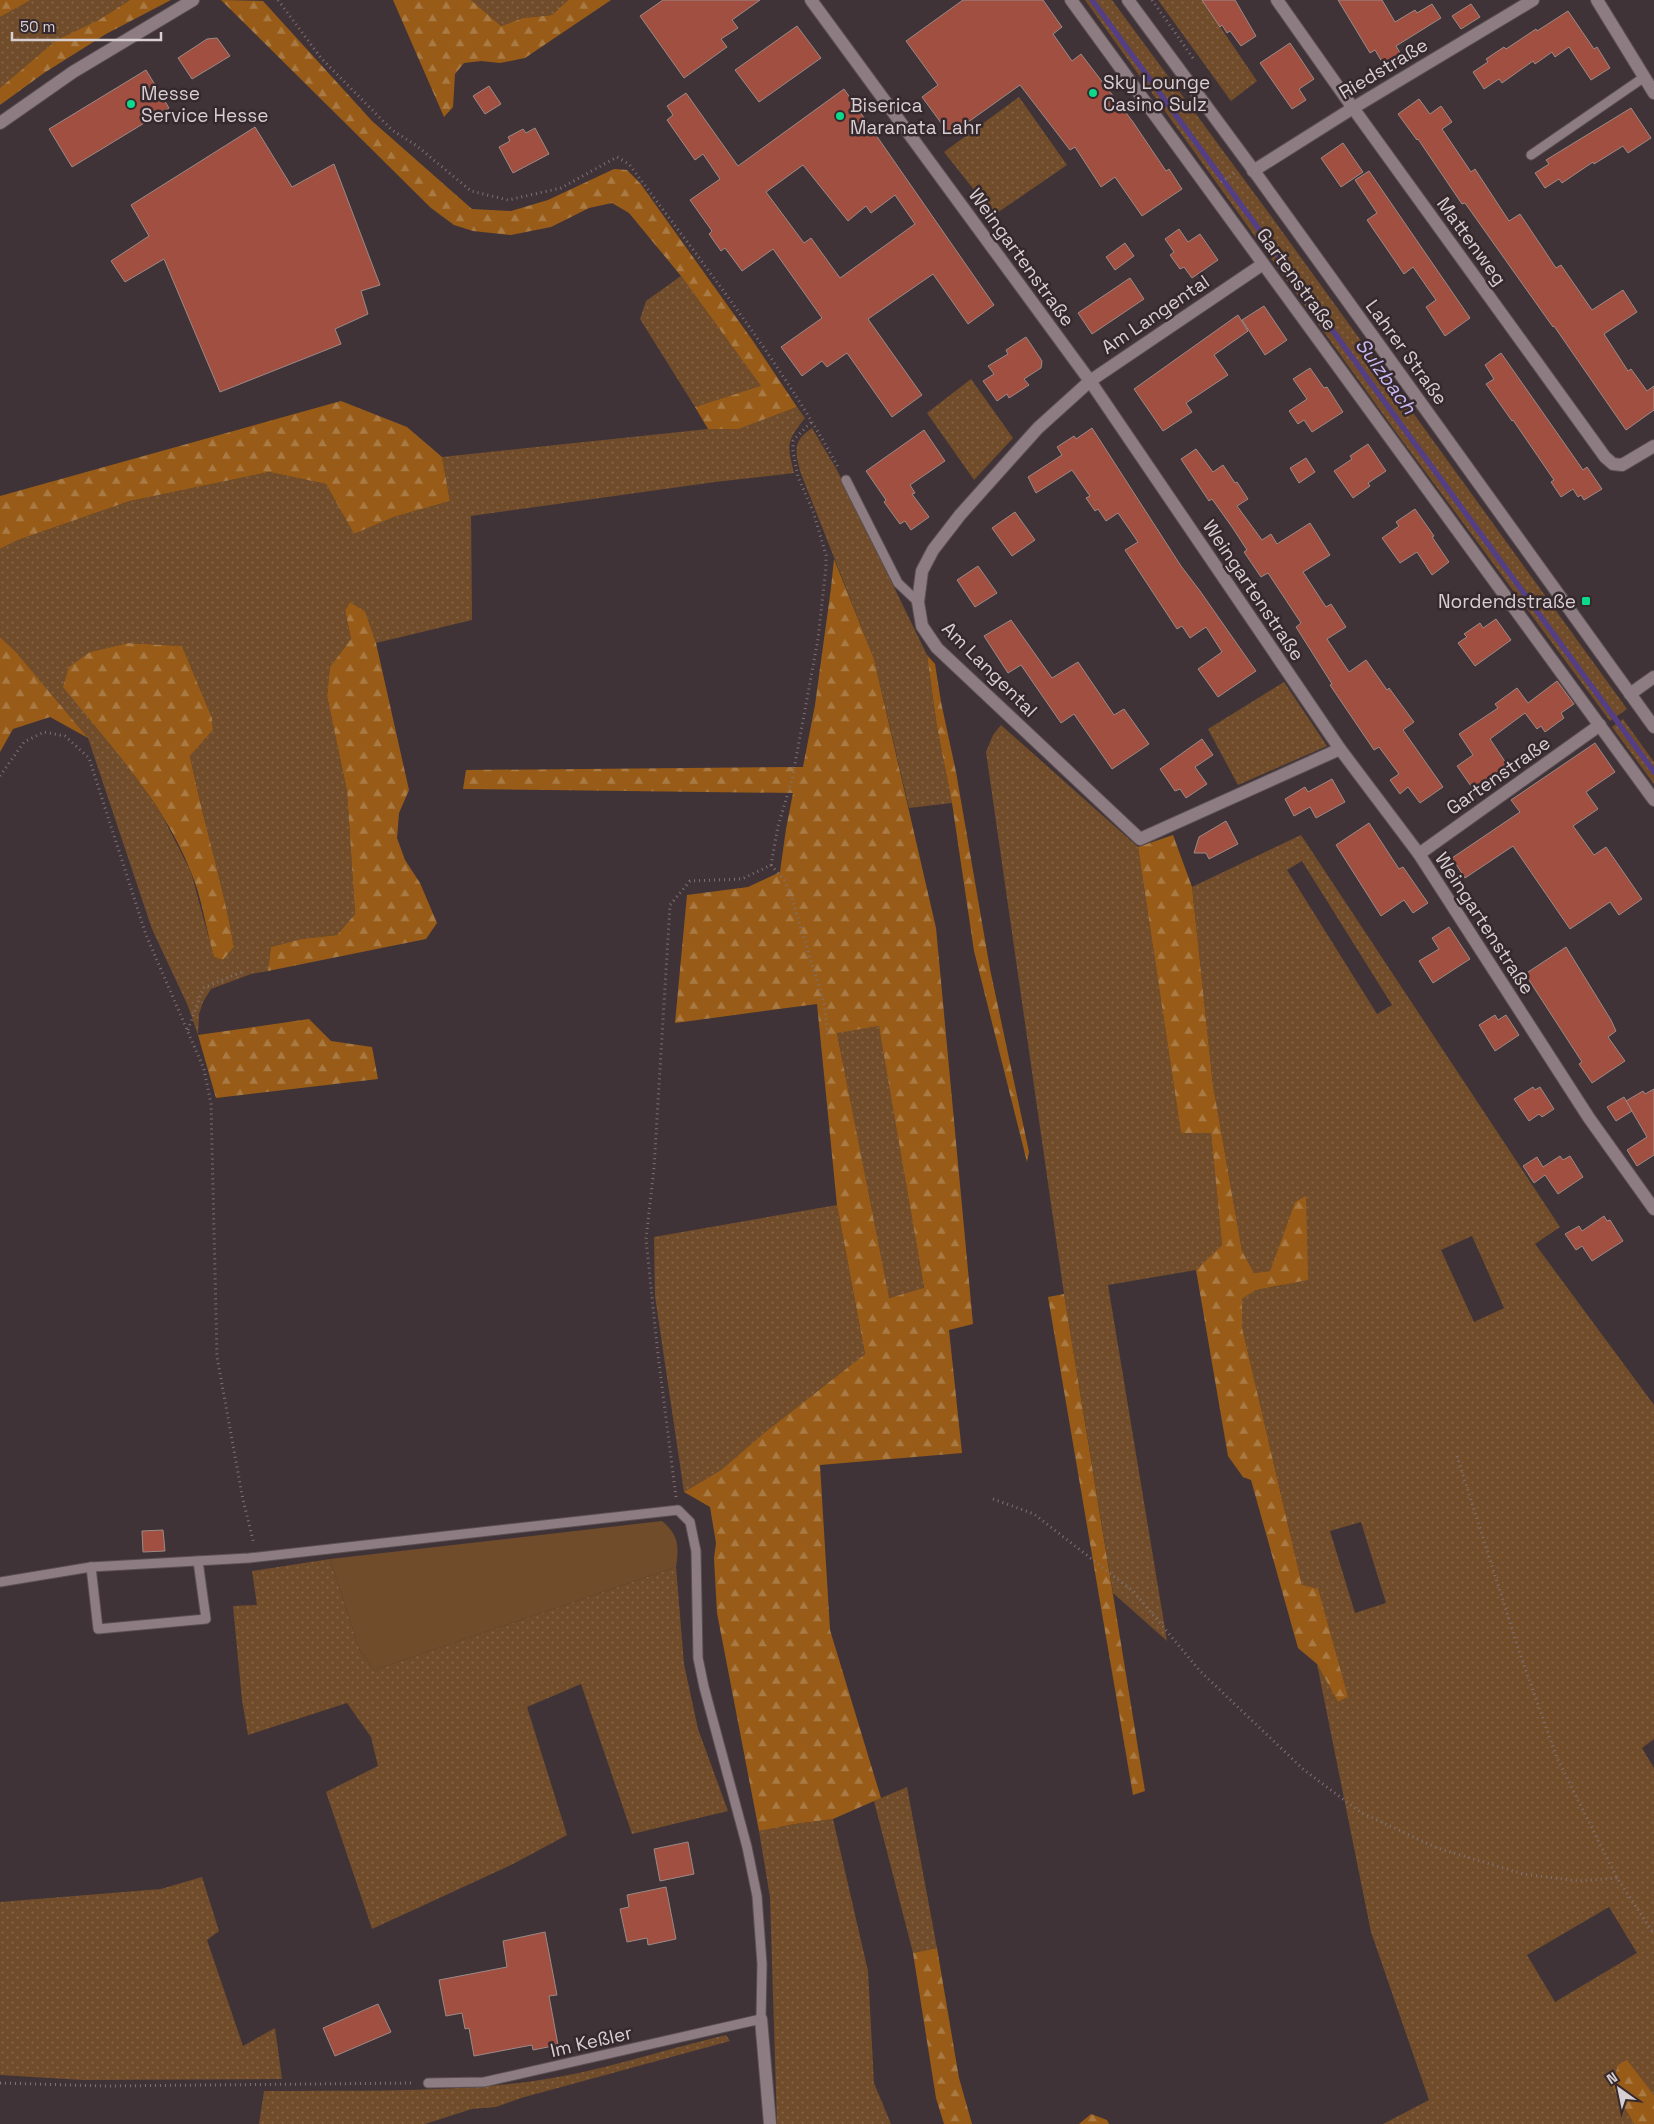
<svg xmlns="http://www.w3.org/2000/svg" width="1654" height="2124" viewBox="0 0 1654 2124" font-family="'Space Grotesk',sans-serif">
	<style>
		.grass { fill: url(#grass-dots); fill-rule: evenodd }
		.forest { fill: url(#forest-firs); fill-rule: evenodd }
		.garden { fill: #704c2a }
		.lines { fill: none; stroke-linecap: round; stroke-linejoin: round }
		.stream { stroke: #553f84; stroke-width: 5.5 }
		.building { fill: #a04f41; stroke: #9b8a87; fill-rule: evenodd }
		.lane-casing { stroke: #5c5054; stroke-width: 11 }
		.street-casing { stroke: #5c5054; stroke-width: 14 }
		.secondary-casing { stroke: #5c5054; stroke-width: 14 }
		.path { stroke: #7e7276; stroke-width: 3; stroke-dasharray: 1 4; stroke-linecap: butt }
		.lane { stroke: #8d7d82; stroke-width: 9 }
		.street { stroke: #8d7d82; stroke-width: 12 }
		.secondary { stroke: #8d7d82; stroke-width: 12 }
		.poi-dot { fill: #0cd98a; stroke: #36292d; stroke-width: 2 }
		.labels { text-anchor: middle; stroke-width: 5; stroke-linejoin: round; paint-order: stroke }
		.street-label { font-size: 19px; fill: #d8cfd2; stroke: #36292d }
		.poi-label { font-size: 19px; fill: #d8cfd2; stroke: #36292d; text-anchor: start }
		.water-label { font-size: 20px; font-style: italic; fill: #c8b9f5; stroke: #36292d }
	</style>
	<defs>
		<pattern id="grass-dots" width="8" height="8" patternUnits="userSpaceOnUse" patternTransform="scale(1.25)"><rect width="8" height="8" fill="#704c2a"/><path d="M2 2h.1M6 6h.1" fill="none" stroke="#846548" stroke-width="1.8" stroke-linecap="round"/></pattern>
		<pattern id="forest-firs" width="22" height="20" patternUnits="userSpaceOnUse" patternTransform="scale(1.25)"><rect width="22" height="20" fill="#985c18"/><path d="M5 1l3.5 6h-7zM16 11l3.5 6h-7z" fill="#aa7a44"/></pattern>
	</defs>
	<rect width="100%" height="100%" fill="#403337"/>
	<!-- grass -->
	<g class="grass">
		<polygon points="31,0 130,0 97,21 0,88 0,17"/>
		<polygon points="471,0 568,0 552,15 523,18 501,26"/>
		<polygon points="1085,0 1112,0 1268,212 1627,709 1610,721 1398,435"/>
		<polygon points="1158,0 1202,0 1257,81 1231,101"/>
		<polygon points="1019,97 1067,165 994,215 944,152"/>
		<polygon points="681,276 762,387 695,407 640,319 646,301"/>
		<polygon points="971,379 1013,438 974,480 927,413"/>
		<path d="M797,407L805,418C786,442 787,444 794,473L715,482L471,516L472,620L376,643L365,611L350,602L345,610L351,639L330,667L327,696L347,791L355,914L337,935L301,939L271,947L268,971L251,974L211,989L203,1002L199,1014L198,1035L188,1006L152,929L88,738L16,652L0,637V549L18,540L130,501L269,472L326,484L354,534L394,517L450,501L442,457L708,429H739ZM128,643L182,646L212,718L213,730L190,756C203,820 223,883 234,947L223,960L214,957L191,872L163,817L137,777L90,652Z"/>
		<path d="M812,428L837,470L927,655L937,727L952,803L909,808L874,659L800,471C795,450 793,441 812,428Z"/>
		<polygon points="1284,682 1327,746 1238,785 1208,729"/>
		<polygon points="1623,719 1654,762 1654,784 1612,727"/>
		<polygon points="1001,725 1138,847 1181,1132 1211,1133 1222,1245 1196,1270 1108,1285 1167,1641 1113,1593 1064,1294 986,752 993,735"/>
		<path d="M1301,835L1560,1227L1535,1244L1654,1405V1739L1642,1748L1654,1768V2095L1627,2061L1612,2086L1634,2124H1383L1429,2100L1371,1932L1317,1664L1338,1702L1348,1697L1302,1585L1242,1327V1299L1256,1290L1283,1285L1306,1197L1295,1202L1270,1271L1254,1273L1242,1251L1213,1085L1192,887ZM1302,861L1392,1005L1377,1014L1287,870ZM1472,1236L1504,1308L1474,1322L1441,1250ZM1361,1522L1386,1603L1355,1613L1330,1531ZM1609,1907L1637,1953L1555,2002L1527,1955Z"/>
		<polygon points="880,1026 924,1289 888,1298 837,1032"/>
		<polygon points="837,1205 865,1354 764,1433 721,1470 684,1492 655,1296 654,1237"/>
		<polygon points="330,1559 360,1651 374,1670 676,1567 684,1664 698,1729 728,1811 632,1834 581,1684 527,1707 567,1835 513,1864 372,1929 326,1792 378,1766 371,1737 347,1703 248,1735 242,1700 233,1606 257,1605 252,1571"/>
		<polygon points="907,1787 937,1948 913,1953 874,1801"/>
		<polygon points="833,1819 868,1971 874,2083 891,2124 777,2124 770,1897 759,1831 795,1824"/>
		<polygon points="202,1877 219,1931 207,1940 243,2046 275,2028 282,2079 83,2080 0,2075 0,1902 161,1889"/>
		<path d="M726,2035L730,2041L521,2098L496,2107L472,2109L425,2124H259L264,2091C354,2090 445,2093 534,2081C599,2072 662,2050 726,2035Z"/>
	</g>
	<!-- forest -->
	<g class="forest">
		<polygon points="0,0 31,0 0,17"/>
		<polygon points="130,0 171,0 106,34 44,73 0,105 0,88 57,40 97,21"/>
		<polygon points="221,0 263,1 372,121 472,209 511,211 548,200 614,169 627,170 640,183 753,341 797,407 739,429 708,429 695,407 761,386 681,276 629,213 612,203 589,208 551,227 511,235 473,231 454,225 431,208"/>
		<polygon points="393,0 471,0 501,26 523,18 552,15 568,0 611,0 525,58 500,63 481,61 464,63 455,74 453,107 444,117"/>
		<polygon points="341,401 407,427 442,457 450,501 394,517 354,534 326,484 269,472 130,501 18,540 0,549 0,496"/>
		<path d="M834,559L874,659L936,928L973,1324L949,1330L962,1453L820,1465L830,1630L881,1798L833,1819L795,1824L759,1831L717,1613L714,1558L716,1543L710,1507L684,1492L721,1470L764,1433L865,1354L837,1205L817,1004L675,1023L687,895L748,887L780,872L786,829L793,793L463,789L466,770L803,767L815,705L831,588ZM879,1026L924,1288L889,1298L837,1033Z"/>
		<polygon points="350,602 365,611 376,643 409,790 399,813 397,838 405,860 420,883 437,923 426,939 268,971 271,947 301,939 337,935 355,914 347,791 327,696 330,667 351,639 345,610"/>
		<polygon points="0,637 16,652 88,738 50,717 13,729 0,752"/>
		<path d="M128,643L182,646L212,718L213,730L190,756C203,821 223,883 234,947L223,960L214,957C206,929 202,898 191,872C163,801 110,745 63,687L69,667L90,652Z"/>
		<polygon points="927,655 935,664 941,702 956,772 990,969 1029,1152 1027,1162 974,951 952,803 937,727"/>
		<polygon points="1173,835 1192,887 1213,1085 1242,1251 1254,1273 1270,1271 1295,1202 1306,1196 1308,1280 1256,1290 1242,1299 1242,1327 1302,1585 1318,1589 1348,1697 1338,1702 1317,1664 1298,1648 1251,1480 1243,1477 1228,1456 1196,1270 1222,1245 1211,1133 1181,1133 1138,847"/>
		<polygon points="309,1019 331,1041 372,1047 378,1079 216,1098 198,1035"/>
		<polygon points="1064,1294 1145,1791 1133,1795 1048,1297"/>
		<polygon points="937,1948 959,2078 972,2124 944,2124 936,2098 913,1953"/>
		<polygon points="1627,2060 1654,2095 1654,2124 1634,2124 1612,2086 1618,2065"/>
		<polygon points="1091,2114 1107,2120 1109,2124 1079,2124"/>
	</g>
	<!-- garden -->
	<path class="garden" d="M662,1521C679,1535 679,1547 676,1567L374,1670L360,1651L330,1559Z"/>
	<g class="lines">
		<!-- stream -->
		<polyline class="stream" points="1092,0 1654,772"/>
	</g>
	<!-- building -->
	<g class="building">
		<polygon points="663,0 760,0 732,20 738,28 721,39 727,47 684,78 640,16"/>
		<polygon points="963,0 1043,0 1062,27 1053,34 1072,61 1081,54 1133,122 1166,171 1169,169 1182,189 1142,216 1115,177 1101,187 1075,147 1070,150 1020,85 950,135 922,97 938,85 906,41"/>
		<polygon points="1202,0 1235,0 1256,36 1241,46 1230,31 1227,33 1222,25 1220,27"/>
		<polygon points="1338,0 1382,0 1395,22 1415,10 1417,13 1432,4 1441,18 1396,46 1405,61 1388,72 1375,50 1370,53"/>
		<polygon points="1471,4 1480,17 1461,29 1452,16"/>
		<polygon points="1568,11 1594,49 1597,47 1610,68 1591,80 1569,47 1555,57 1552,52 1535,64 1533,61 1502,83 1499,79 1484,89 1473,72 1488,62 1486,59 1504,47 1506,49 1536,29 1537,31"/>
		<polygon points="797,26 821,58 759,102 735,70"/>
		<polygon points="217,38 230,56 192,79 178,58 207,39"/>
		<polygon points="1290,43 1314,79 1299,89 1306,100 1292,109 1260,63"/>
		<polygon points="146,70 169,108 72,167 49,129"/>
		<polygon points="489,86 501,104 485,114 473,96"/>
		<path d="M844,89L994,305L968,324L933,274L868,319L922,395L892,417L847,353L827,367L822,361L802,376L781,347L822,318L773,249L742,271L725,248L721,251L709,234L712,231L690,200L720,179L703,154L695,160L667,120L673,115L667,106L686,93L738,166ZM803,165L848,221L866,206L871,213L895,195L915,224L840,278L811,238L804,243L766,192Z"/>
		<polygon points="1419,99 1430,114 1441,106 1452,122 1442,129 1471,172 1475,169 1509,221 1520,214 1556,268 1561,265 1592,310 1623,290 1637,312 1604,334 1628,371 1631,369 1647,391 1654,386 1654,410 1626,430 1554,326 1553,327 1465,203 1462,204 1418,139 1417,140 1398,114"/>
		<polygon points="1631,108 1651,138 1628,153 1623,146 1594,164 1593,162 1562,183 1559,179 1545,188 1535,173 1549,164 1546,160"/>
		<polygon points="255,127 292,187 334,164 380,285 361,291 368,314 335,329 341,344 220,392 164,259 125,282 111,261 149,236 131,205"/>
		<polygon points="535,128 549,154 513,173 499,147 510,141 508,137 523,129 526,133"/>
		<polygon points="1343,143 1363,172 1341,187 1321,158"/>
		<polygon points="1369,171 1470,318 1445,336 1426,307 1436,300 1413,267 1404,274 1367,220 1377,213 1355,180"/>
		<polygon points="1179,229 1188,242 1200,234 1218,260 1192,278 1184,267 1180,269 1170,255 1174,252 1165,239"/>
		<polygon points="1125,243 1134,256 1115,270 1106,257"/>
		<polygon points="1130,278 1144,299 1092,334 1078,313"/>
		<polygon points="1264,306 1287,340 1265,355 1242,320"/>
		<polygon points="1238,315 1248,331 1214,355 1228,375 1186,403 1192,412 1163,431 1134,389"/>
		<polygon points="1026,337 1042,361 1041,368 1024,379 1029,385 1009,398 1007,394 997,401 983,381 994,374 988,366 1008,354 1006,350"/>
		<polygon points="1501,353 1583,470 1587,467 1602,489 1584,500 1581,495 1578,497 1573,489 1561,497 1551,482 1554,480 1513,420 1512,421 1486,384 1494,379 1485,365"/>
		<polygon points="1310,368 1324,388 1327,387 1343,412 1312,432 1304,420 1298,424 1289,411 1307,399 1293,379"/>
		<polygon points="1092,428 1181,566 1200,591 1256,671 1218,697 1198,669 1222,652 1206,627 1190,638 1182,626 1177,629 1125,550 1138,542 1118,513 1106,521 1098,509 1095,511 1086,498 1090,496 1072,470 1036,493 1028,477 1062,455 1057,447 1074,436 1076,439"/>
		<polygon points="924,430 945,461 910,485 915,493 912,494 929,517 911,530 905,521 900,524 884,502 886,500 866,471"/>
		<polygon points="1368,444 1386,471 1368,483 1370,486 1353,498 1334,471 1352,459 1350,456"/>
		<polygon points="1196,449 1213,472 1223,465 1235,483 1237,482 1248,499 1237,506 1262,540 1271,534 1277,544 1310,523 1330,555 1303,572 1326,607 1331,604 1346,627 1327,639 1349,672 1366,660 1387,690 1389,688 1414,722 1403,730 1443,787 1420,803 1408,787 1400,794 1390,780 1399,774 1379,747 1374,750 1330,685 1332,684 1296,627 1301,623 1268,573 1261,577 1244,552 1247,550 1232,527 1212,499 1209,501 1181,459"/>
		<polygon points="1306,458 1315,472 1299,483 1290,468"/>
		<polygon points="1415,509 1434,536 1432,537 1449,562 1432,575 1417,552 1400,563 1382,538 1399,526 1396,522"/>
		<polygon points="1015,512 1035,540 1012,556 992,528"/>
		<polygon points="978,566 997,593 975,607 957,580"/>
		<polygon points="1496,619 1511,640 1475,666 1458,643 1467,637 1464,634 1480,623 1483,628"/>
		<polygon points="1011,620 1052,678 1078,662 1114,715 1124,709 1149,744 1112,769 1074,714 1061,723 1021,665 1008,673 984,636"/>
		<polygon points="1557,681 1574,704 1561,713 1564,718 1545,732 1541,726 1537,729 1525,713 1490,739 1508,766 1473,789 1457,766 1473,755 1459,734 1498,708 1495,704 1517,688 1528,703"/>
		<polygon points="1202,739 1213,755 1195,767 1207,784 1186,798 1180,789 1175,791 1160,769"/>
		<polygon points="1595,743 1615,772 1586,792 1598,809 1573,826 1594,855 1606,847 1642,899 1619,915 1610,902 1570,929 1513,846 1465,878 1452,858 1520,812 1511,800"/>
		<polygon points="1332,779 1345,802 1316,818 1310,807 1294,816 1285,799 1305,787 1308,792"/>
		<polygon points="1226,821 1238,844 1209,859 1206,853 1194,853 1199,837"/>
		<polygon points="1369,823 1399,869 1403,867 1428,903 1413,913 1404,900 1381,916 1336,845"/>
		<polygon points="1449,927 1470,959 1433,983 1419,961 1439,949 1432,938"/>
		<polygon points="1566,947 1611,1020 1616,1031 1608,1037 1625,1061 1592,1083 1579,1064 1582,1062 1525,974"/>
		<polygon points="1495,1015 1498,1020 1506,1015 1519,1035 1495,1051 1479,1025"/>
		<polygon points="1533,1087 1535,1090 1540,1087 1554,1109 1542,1117 1539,1114 1529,1121 1514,1099"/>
		<polygon points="1654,1089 1654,1155 1637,1166 1627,1150 1647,1137 1626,1101 1643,1091 1645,1094"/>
		<polygon points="1624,1097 1632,1111 1616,1121 1607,1107"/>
		<polygon points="1560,1156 1563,1160 1570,1156 1583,1177 1558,1194 1545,1175 1534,1183 1523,1166 1537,1157 1543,1167"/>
		<polygon points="1604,1216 1607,1221 1610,1220 1623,1241 1592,1261 1582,1246 1576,1250 1565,1234 1579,1226 1582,1231"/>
		<polygon points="163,1530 165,1551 143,1552 142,1531"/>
		<polygon points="688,1842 694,1874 660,1881 654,1849"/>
		<polygon points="666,1887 676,1939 648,1945 647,1938 627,1942 620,1909 629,1907 627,1895"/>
		<polygon points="545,1932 557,1995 549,1996 558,2045 533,2050 532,2045 474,2056 469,2028 465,2029 462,2013 446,2016 439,1980 507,1967 503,1941"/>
		<polygon points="378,2004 391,2032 335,2056 323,2028"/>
	</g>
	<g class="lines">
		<defs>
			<g id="lane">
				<polyline points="1531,155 1643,78"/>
				<polyline points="846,480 898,583 918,602"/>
				<polyline points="91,1567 98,1629 206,1619 198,1561"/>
				<polyline points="0,1582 91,1567 249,1558 678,1510 690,1522 696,1551 698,1658 704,1687 747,1847 757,1896 762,1964 761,2019 484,2082 428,2083"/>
			</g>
			<g id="street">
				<polyline points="811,0 1090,381 1340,749 1419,854 1589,1118 1654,1209"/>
				<polyline points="1071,0 1654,800"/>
				<polyline points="1277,0 1353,108 1605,457 1613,464 1622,465 1654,446"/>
				<polyline points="1597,0 1654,93"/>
				<polyline points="0,123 73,72 193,0"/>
				<polyline points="1253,171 1353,108 1533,0"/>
				<polyline points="1263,264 1090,381 1038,428 960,515 933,550 922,571 918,602 922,626 937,648 1140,839 1340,749"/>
				<polyline points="1630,694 1654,677"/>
				<polyline points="1419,854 1600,725"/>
				<polyline points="761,2019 770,2124"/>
			</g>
			<polyline id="secondary" points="1128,0 1249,164 1654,727"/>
		</defs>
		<!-- lane casing -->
		<use href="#lane" class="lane-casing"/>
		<!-- street casing -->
		<use href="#street" class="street-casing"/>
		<!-- secondary casing -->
		<use href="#secondary" class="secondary-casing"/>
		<!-- path -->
		<g class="path">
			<path d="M278,0L321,58L392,130L417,146L471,191L508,200L561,188L617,157L629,164C702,263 780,360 839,469"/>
			<polyline points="1152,0 1195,61"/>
			<polyline points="1221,182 1237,172"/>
			<polyline points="0,776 24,742 44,732 65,736 89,758 146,935 204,1069 211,1104 217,1357 243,1500 254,1544"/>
			<polyline points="771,865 785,881 792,899 824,1003 828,1036"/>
			<polyline points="188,1030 203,988 242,972"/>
			<polyline points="1457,1456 1520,1654 1557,1758 1617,1878 1654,1934"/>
			<polyline points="676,1497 658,1355 646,1239 654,1168 670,905 690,881 742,879 771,865 778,826 792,780 818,639 826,567 826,555 813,511 798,477 793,451 793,441 805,428 813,421"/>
			<polyline points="993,1499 1034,1514 1134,1592 1200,1671 1304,1770 1360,1812 1437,1848 1523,1874 1579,1881 1617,1878"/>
			<polyline points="0,2083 105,2086 414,2083"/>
		</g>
		<!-- lane -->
		<use href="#lane" class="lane"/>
		<!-- street -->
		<use href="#street" class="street"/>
		<!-- secondary -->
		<use href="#secondary" class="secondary"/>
	</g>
	<!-- markers -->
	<g class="poi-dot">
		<circle cx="1093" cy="93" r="5"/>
		<circle cx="131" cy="104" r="5"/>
		<circle cx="840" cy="116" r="5"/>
		<rect x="1581" y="596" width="10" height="10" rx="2.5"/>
	</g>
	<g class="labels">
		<!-- street labels -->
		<g class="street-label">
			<text transform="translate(1383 68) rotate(-31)" y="7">Riedstraße</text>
			<text transform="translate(1472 241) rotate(54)" y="7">Mattenweg</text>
			<text transform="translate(1022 257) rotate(54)" y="7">Weingartenstraße</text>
			<text transform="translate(1297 279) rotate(54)" y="7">Gartenstraße</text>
			<text transform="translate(1155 314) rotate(-34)" y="7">Am Langental</text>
			<text transform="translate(1407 352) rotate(54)" y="7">Lahrer Straße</text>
			<text transform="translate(1254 590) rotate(56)" y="7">Weingartenstraße</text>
			<text transform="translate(990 669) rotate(45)" y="7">Am Langental</text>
			<text transform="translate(1498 775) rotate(-35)" y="7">Gartenstraße</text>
			<text transform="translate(1485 923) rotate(57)" y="7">Weingartenstraße</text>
			<text transform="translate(591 2041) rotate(-13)" y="7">Im Keßler</text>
		</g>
		<!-- poi labels -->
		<g class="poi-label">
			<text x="1103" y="89">Sky Lounge<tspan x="1103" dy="22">Casino Sulz</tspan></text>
			<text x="141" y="100">Messe<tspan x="141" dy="22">Service Hesse</tspan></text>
			<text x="850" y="112">Biserica<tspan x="850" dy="22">Maranata Lahr</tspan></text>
			<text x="1576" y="608" text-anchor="end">Nordendstraße</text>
		</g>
		<!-- water labels -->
		<g class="water-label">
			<text transform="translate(1386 376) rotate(54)" y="7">Sulzbach</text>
		</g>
	</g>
	<!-- north arrow -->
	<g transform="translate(1619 2089) rotate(327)" stroke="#36292d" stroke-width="4" paint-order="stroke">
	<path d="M0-4L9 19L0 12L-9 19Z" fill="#d8cfd2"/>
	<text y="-8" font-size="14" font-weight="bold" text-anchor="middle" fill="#d8cfd2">N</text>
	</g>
	<!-- scale -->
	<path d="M12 32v8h149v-8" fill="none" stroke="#d8cfd2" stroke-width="2.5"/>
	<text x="20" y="32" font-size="15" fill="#d8cfd2" stroke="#36292d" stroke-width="4" paint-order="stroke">50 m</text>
</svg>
